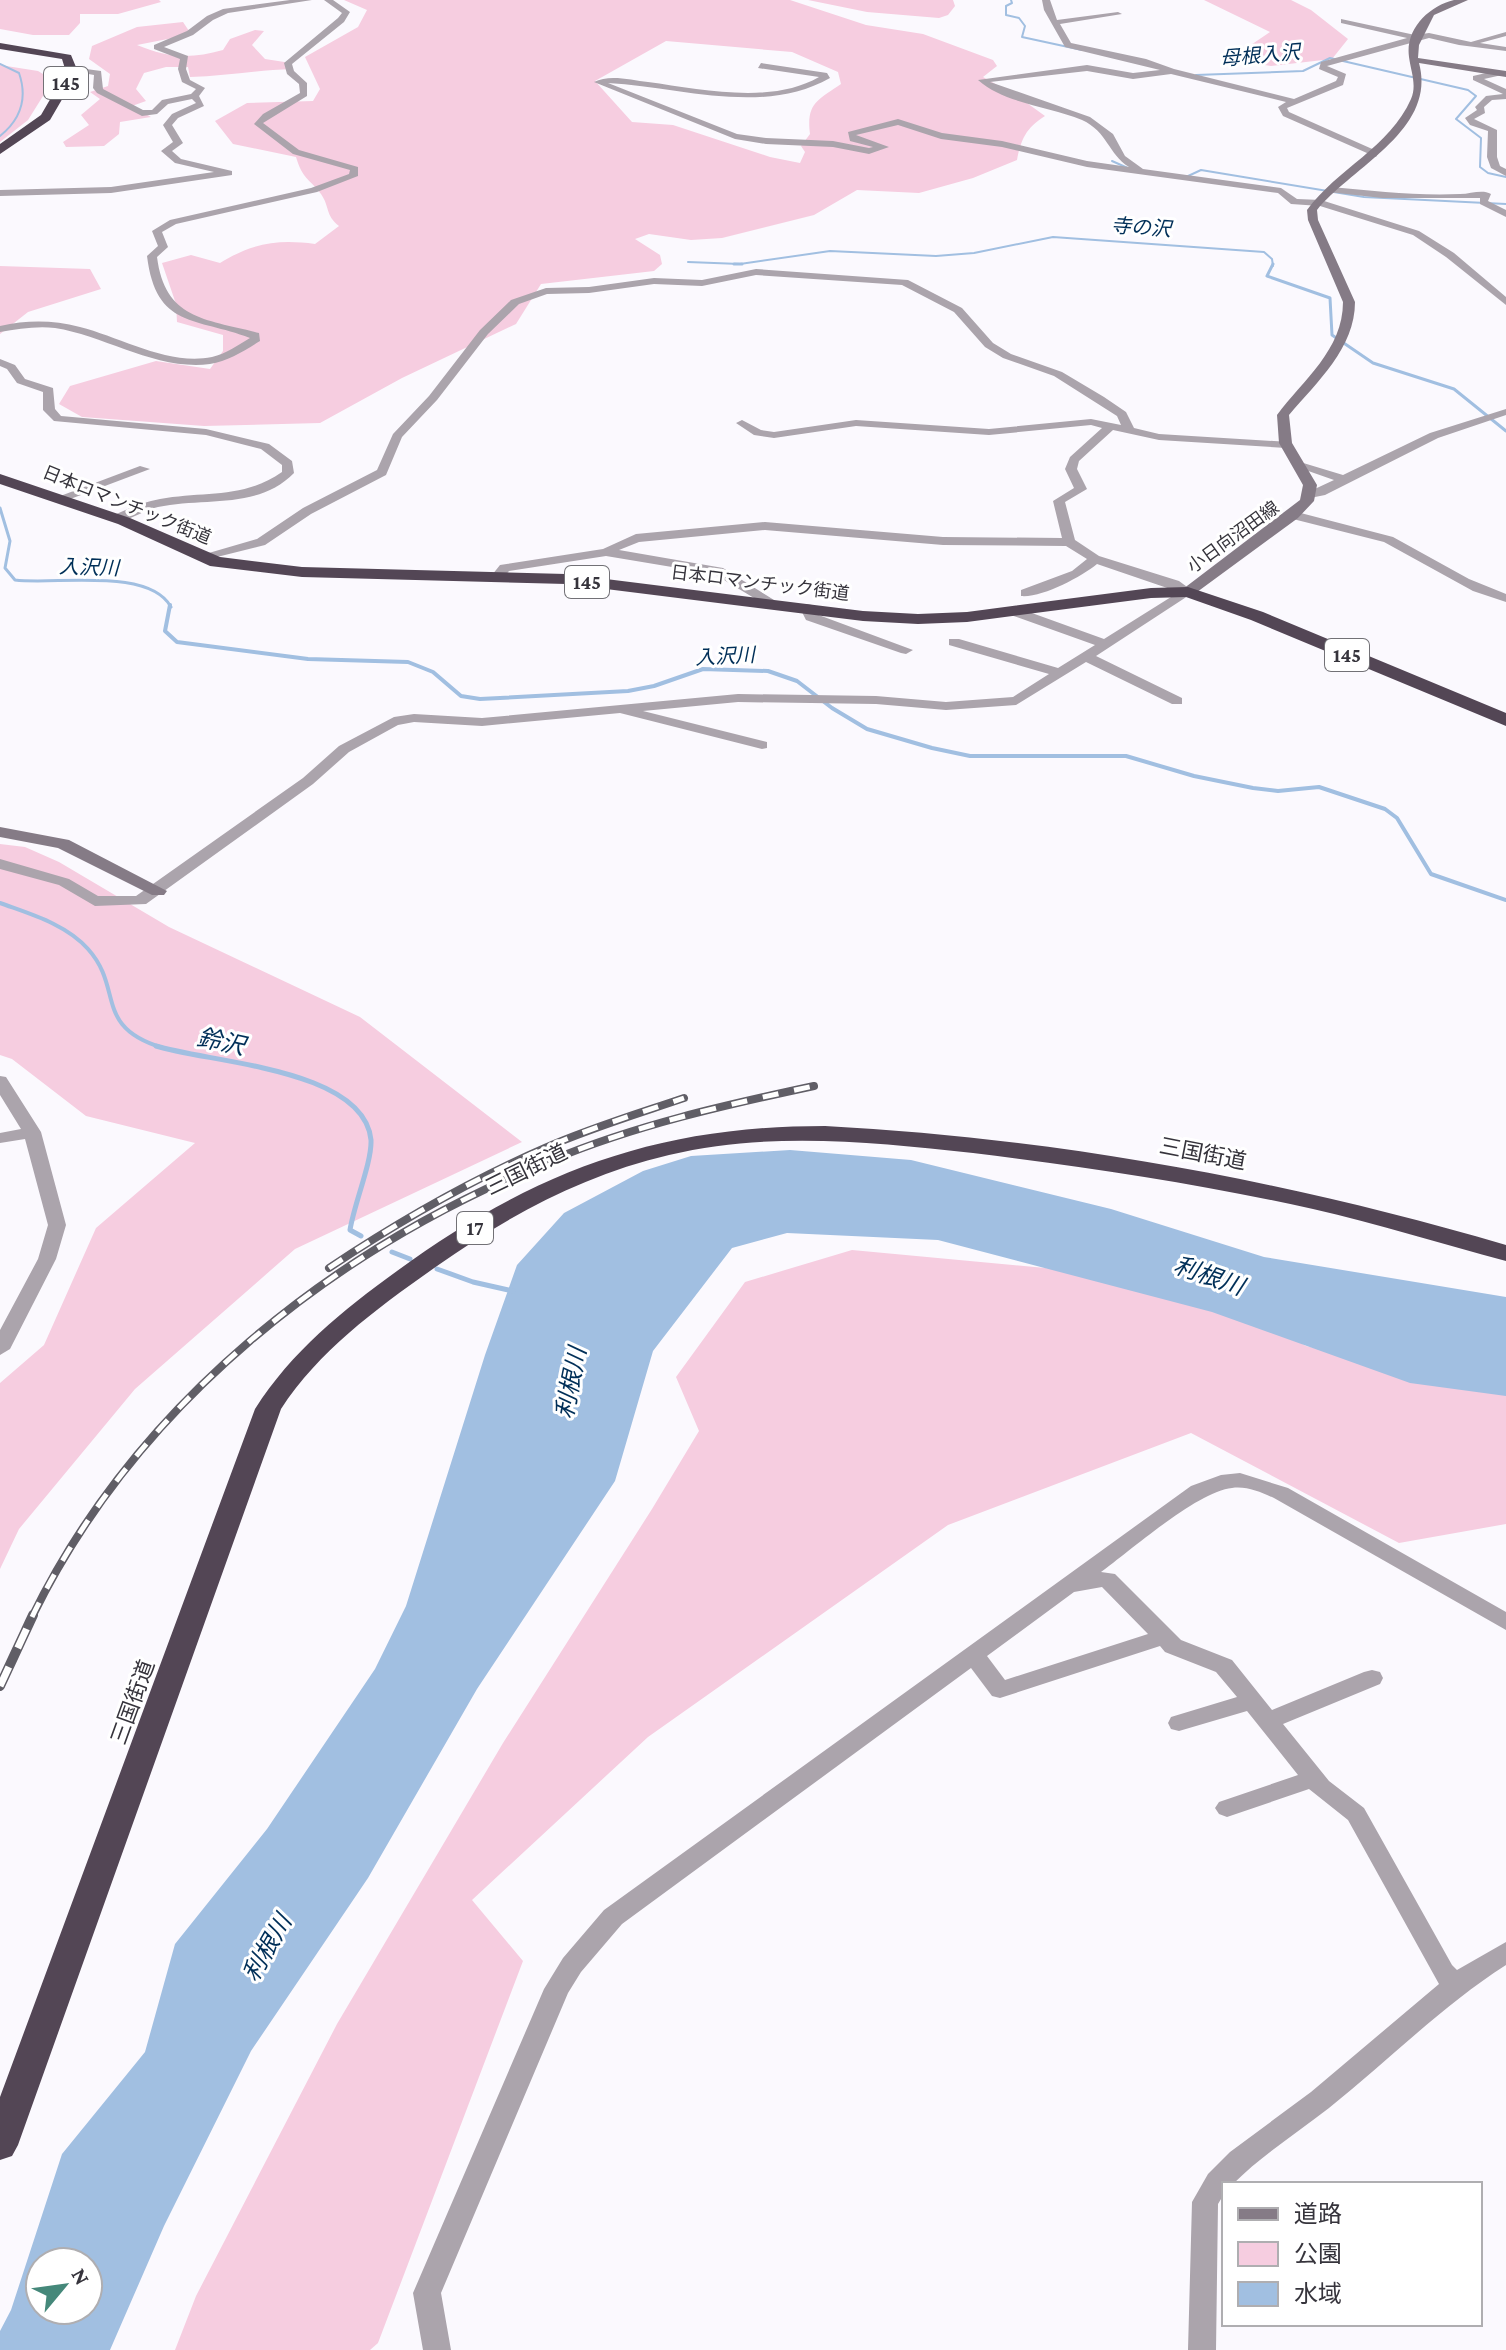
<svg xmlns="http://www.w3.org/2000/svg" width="1506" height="2350" viewBox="0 0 1506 2350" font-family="'Crimson Pro','Noto Sans JP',serif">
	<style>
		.green { fill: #f6cde0; fill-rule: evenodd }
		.water { fill: #a1bfe1; fill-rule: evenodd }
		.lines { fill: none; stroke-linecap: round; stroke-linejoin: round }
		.stream-far3 { stroke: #a1bfe1; stroke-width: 2 }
		.stream-far2 { stroke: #a1bfe1; stroke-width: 3 }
		.stream-far1 { stroke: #a1bfe1; stroke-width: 4 }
		.stream { stroke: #a1bfe1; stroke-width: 5 }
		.street { fill: #aba4ac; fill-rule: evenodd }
		.secondary { fill: #857b86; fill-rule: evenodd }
		.highway { fill: #534655; fill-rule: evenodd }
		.rail-far1-casing { stroke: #605e66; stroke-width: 8 }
		.rail-casing { stroke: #605e66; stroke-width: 10 }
		.rail-far1 { stroke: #fff; stroke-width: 5; stroke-dasharray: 16; stroke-linecap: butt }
		.rail { stroke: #fff; stroke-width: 7; stroke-dasharray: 21; stroke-linecap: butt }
		.labels { text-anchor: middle; stroke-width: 6; stroke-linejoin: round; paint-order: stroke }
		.far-street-label { font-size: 18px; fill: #36343c; stroke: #fff }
		.far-water-label { font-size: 20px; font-style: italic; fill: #002f58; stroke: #fff }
		.shield { fill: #fff; stroke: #727176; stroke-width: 2 }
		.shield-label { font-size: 20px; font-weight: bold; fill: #36343c }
		.street-label { font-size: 22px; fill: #36343c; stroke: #fff }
		.water-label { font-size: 24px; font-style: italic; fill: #002f58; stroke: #fff }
	</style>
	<rect width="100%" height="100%" fill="#fbf9fe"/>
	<!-- green -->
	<g class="green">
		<polygon points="0,0 159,0 161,2 118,14 80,14 80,23 69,35 33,35 0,29"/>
		<path d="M344,0H790L866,25L923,34L993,60L997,66L983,77L1020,98L1045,116C1026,128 1021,139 1017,160L973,178L919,193L857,190L814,215L722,238L691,240L649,234L635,239L660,255L662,264L654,271L541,284L516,324L402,378L320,423L204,426L82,417L59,404L70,386L156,361L210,369L223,351V335L177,322L176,304L162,263L191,255L220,263C252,243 278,239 315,244L339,226C325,215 330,207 321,194C308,177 303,180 296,157L233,144L215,121L247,103L313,101L320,89L305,57L358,27L367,10ZM666,41L792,52L838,72L841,84C818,100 806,103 810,134L801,146L805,152L800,163L770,157L673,125L632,122L595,81Z"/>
		<polygon points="808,0 953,0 955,6 948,15 939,18 867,12"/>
		<polygon points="1204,0 1291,0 1311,10 1348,39 1332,59 1271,66 1252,63 1242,51 1270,32"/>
		<path d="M183,22L189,31L178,37L137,45C168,58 191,59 223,50L230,39L255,30L264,31L252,45L265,59L291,63L292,69C258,70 225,76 190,77L188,67H166L144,73L136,89L146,101L132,106L151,117L120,122L119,134L104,146L66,147L63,142L89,125L81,115L100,99L90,92L108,86L110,74L89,59L92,46L137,27Z"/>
		<polygon points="0,65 38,71 53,80 28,120 0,142"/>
		<polygon points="0,266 90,269 101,289 28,312 0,334"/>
		<polygon points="0,844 25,847 59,862 169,927 360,1017 522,1142 295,1249 135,1389 19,1529 0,1569 0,1383 44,1345 96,1228 195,1143 86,1116 12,1059 0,1055"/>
		<polygon points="852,1250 1185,1281 1306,1346 1506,1394 1506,1524 1399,1543 1191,1433 948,1525 648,1737 472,1900 523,1961 378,2343 370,2350 175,2350 196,2296 337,2024 503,1743 652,1509 699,1431 676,1377 745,1282"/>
	</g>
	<!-- water -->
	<path class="water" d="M790,1150L911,1160L1111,1209L1264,1257L1506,1297V1396L1410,1383L1212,1312L938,1240L787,1233L732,1248L653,1351L615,1481L477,1689L368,1878L251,2051L164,2226L110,2350H0V2331L11,2310L62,2154L145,2052L175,1944L267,1829L375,1669L406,1606L485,1355L517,1265L564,1213L643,1171L691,1156ZM40,2262H88V2310H40Z"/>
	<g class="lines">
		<!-- stream-far3 -->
		<g class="stream-far3">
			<polyline points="1011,0 1012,3 1006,6 1006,15 1019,18 1025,26 1022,37 1082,50"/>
			<path d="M0,64L19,73C28,99 21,119 0,136"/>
			<polyline points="1196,75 1303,71 1330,58 1468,90 1476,96 1456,119 1481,138 1480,167 1488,173 1506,177"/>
			<polyline points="1112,161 1130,169"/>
			<polyline points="1186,177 1201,170 1364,197 1506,204"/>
			<polyline points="688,262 740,264 830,251 936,256 974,253 1053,237 1264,252 1272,259 1273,266"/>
		</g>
		<!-- stream-far2 -->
		<g class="stream-far2">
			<polyline points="734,264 742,264"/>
			<polyline points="1273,264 1267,276 1330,298 1332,335 1373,363 1454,389 1506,431"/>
			<path d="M0,508L10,541L5,568L15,580C56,585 149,567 171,607"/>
		</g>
		<!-- stream-far1 -->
		<g class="stream-far1">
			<polyline points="170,605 165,631 177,642 308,659 408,662 433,672 461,696 480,699 628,691 654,686 703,669 768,671 797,681 832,708 867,729 932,748 970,756 1126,756 1194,776 1253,788 1278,791 1319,787 1385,809 1397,818 1431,874 1506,900"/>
			<path d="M0,903C30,914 66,924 88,949C124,989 93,1027 163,1048"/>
		</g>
		<!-- stream -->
		<g class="stream">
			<path d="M156,1046C210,1063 364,1068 371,1140C372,1162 354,1204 350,1230L361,1236"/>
			<polyline points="392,1252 410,1259"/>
			<polyline points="437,1269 473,1282 513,1291"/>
		</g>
		<!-- street -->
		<g class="street">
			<polygon points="290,0 312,0 228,13 213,20 193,35 164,47 188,56 186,69 190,80 205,88 199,96 204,106 178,118 172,125 183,143 172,151 181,159 232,171 232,175 111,193 0,196 0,190 111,187 214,172 175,163 161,151 173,142 163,125 172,114 196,103 192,99 168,104 157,114 142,116 97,93 93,88 94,75 67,70 71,67 101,71 103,89 143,110 152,110 162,100 191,94 196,89 182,82 178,69 180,59 154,49 154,45 187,31 207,16 223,9"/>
			<path d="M324,0H333L350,12L344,22L292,64L294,71L307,83V96L263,123L299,150L358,167V176L317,192L176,224L162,232L168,247L157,257C165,320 206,319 259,333L260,341C244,351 228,361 210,364C157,371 106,336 55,328C36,326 18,329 0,332V326C28,320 52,320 80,327C120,337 168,366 212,357C226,354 238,345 250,338C196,317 156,329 147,256L158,246L152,231L170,220L311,188L349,174L350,170L293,154L254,124L263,114L300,93L299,84L287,74L284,63L338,18L342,13Z"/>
			<path d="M1042,0H1050L1057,20L1118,12L1122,14L1060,24L1071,43L1146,59L1174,69L1294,99L1336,81L1338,77L1319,69L1321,62L1407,38L1341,23V19L1415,35L1429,33L1471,42L1506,32V36L1480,43L1506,47V51L1459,45L1429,38L1327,66L1346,74L1343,85L1287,108L1289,112L1379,152L1376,157L1283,116L1278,107L1286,102L1171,74L1133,79L1087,71L990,82L1090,117L1113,134L1125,156L1143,169L1281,188L1297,199L1321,200L1419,231L1454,253L1506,297V305L1446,257L1413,235L1320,206L1291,204L1278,193L1087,167L1002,147L941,139L898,125L856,135L889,147L869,154L833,147L766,144L735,139L594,82C609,74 631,80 648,82C700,89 771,105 819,77L758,68L761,63L827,73L830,78C763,116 680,87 608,83L737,134L766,138L833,141L869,148L873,147L850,141L848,132L898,119L942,133L1002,141L1087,161L1129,167C1108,154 1108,132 1082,120C1049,106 1005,104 978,80L1087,65L1133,73L1160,70L1065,47L1044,10Z"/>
			<polygon points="1499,70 1502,75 1484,79 1506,89 1506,99 1492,100 1484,107 1485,113 1474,119 1497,130 1497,157 1500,166 1506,169 1506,176 1491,168 1487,157 1488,131 1470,125 1465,118 1477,110 1475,107 1486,96 1503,94 1473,80 1473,76"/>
			<path d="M1331,187C1374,191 1417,196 1460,194C1471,194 1482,189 1491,194L1488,201L1506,210V217L1480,204V198H1382L1328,192L1326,190Z"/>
			<path d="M756,269L908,280L962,308L993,343L1011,354L1062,372L1104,397L1126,412L1134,428L1159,434L1290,442V446L1286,448L1159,440L1113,430L1079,461L1077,469L1087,489L1065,502L1075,540L1099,556L1179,581L1194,592L1096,656L1182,698V704H1172L1086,662L1016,705L946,710L876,704L738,702L643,711L767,742V748L762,749L620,713L482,726L414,722L398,725L349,752L313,784L146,904L95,906L59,885L0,869V859L69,879L98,896H136L303,778L339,746L394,717L414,714L482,718L738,694L876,696L946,702L1013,697L1049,674L949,645V639H959L1058,668L1095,645L1008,614V608H1018L1104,639L1179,592L1097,564C1081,577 1042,598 1021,596V590L1072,571L1087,559L1066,546L943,545L765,530L639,542L619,550L723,568L774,600L776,603L769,607L714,574L606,556L509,571L503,578H493L492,575L500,565L603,549L636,534L765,522L943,537L1062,538L1053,501L1074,488L1065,469L1070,457L1102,428L1091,425L989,435L856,426L774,438L754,435L736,423L742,420L761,430L774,432L856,420L989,429L1091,419L1121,425L1117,416L1054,376L1003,358L985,347L954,312L902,285L756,275L702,286L654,284L589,293L547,294L519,304L488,334L437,400L402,437L386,475L311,514L265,545L201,561L195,557L257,539L303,508L377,470L393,434L429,396L480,330L511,300L546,288L589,287L654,278L702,280Z"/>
			<path d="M0,359L15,365L25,379L53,388L55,409L61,416L206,429L269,444L292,461L294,473C258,510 204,497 158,507C143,510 127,523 112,522V516C127,509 143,502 160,499C203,491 244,499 282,472V465L261,449L206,435L54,421L43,410V392L17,383L7,369L0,366Z"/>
			<polygon points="1506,409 1506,415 1438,438 1325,495 1310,498 1304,494 1334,480 1294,466 1300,462 1343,475 1430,433"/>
			<polygon points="140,466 150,469 65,501 55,498"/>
			<polygon points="1293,511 1393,537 1469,579 1506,594 1506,602 1473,591 1384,542 1289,518 1289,512"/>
			<polygon points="807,604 812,605 816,614 913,650 906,654 901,653 806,620 800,608"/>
			<polygon points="0,1076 6,1077 41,1132 66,1225 56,1259 10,1349 0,1355 0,1330 38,1259 48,1225 25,1139 0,1143 0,1133 21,1129 0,1095"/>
			<path d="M1240,1473L1288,1488L1506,1612V1630L1274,1498C1260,1492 1247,1486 1232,1488C1198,1491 1130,1551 1101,1572L1115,1574L1181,1640L1232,1660L1272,1710L1364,1672L1372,1670L1380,1672L1383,1678L1380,1684L1283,1724L1329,1781L1364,1808L1452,1965L1457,1970L1506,1942V1965C1442,2006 1389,2060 1329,2108C1297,2133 1262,2155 1233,2184H1224V2194L1218,2204L1216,2350H1188L1192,2202L1208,2174L1230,2152L1311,2092L1439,1984L1348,1820L1309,1789L1227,1817L1219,1814L1215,1808L1219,1802L1298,1775L1247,1711L1179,1731L1171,1729L1168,1723L1171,1717L1237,1697L1216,1672L1165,1652L1160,1646L1000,1698L992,1696L971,1668L622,1924L581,1972L568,1993L441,2293L451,2350H423L413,2293L544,1989L563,1958L604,1910L1191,1486L1221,1475ZM1102,1587L1148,1634L1005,1680L987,1656L1074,1592Z"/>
		</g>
		<!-- secondary -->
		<g class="secondary">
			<path d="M1454,0H1468L1434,15L1419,45L1418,58L1506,71V77L1419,63C1437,130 1353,166 1317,210L1318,220L1355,302C1355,348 1317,382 1289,415L1292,443L1317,485L1314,501L1298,518L1193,595H1183V589L1300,500L1303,485L1279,443L1277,415C1303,380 1343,350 1343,302L1308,220L1307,210C1337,169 1390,147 1411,99C1417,85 1411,72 1409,57C1405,29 1429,6 1454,0Z"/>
			<polygon points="0,827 69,840 167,891 164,895 152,895 58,848 0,837"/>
		</g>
		<!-- highway -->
		<g class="highway">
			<polygon points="0,43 71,55 78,72 50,120 0,154 0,144 41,115 66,72 62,59 0,49"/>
			<polygon points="0,474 130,518 220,557 302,567 566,574 863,611 918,614 967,612 1151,588 1188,587 1263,612 1506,713 1506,726 1251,620 1186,597 1151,598 967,622 918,624 863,621 566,584 302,577 210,566 118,524 0,484"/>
			<path d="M825,1126C1054,1138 1286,1180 1506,1245V1261C1442,1244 1378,1224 1313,1209C1201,1184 1087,1167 973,1153C872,1142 769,1131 669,1155C583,1175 508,1216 437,1266C379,1307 320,1349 281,1409L18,2145L12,2156L0,2160V2097L255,1409C292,1351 342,1311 397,1271C533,1172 655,1126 825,1126Z"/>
		</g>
		<defs>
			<g id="rail-far1">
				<path d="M329,1268C398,1222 469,1181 545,1148C590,1128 637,1114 684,1098"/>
				<path d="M32,1617C136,1404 335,1247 552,1160C636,1125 725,1105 814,1086"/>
			</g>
			<polyline id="rail" points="0,1686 33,1615"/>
		</defs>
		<!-- rail-far1 casing -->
		<use href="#rail-far1" class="rail-far1-casing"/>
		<!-- rail casing -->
		<use href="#rail" class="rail-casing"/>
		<!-- rail-far1 -->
		<use href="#rail-far1" class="rail-far1"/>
		<!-- rail -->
		<use href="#rail" class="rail"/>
	</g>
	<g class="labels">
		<!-- far-street labels -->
		<g class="far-street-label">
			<text transform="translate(127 505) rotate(22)" y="6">日本ロマンチック街道</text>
			<text transform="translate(1233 537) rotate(-36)" y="6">小日向沼田線</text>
			<text transform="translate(760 583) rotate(7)" y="6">日本ロマンチック街道</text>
		</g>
		<!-- far-water labels -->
		<g class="far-water-label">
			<text transform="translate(1260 55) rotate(-5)" y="7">母根入沢</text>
			<text transform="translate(1141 227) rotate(4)" y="7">寺の沢</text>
			<text transform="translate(89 567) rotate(2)" y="7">入沢川</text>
			<text transform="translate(725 656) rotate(-3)" y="7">入沢川</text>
		</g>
		<!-- shield labels -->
		<g class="shield">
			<rect x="44" y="67" width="44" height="32" rx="6"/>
			<rect x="565" y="566" width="44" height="32" rx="6"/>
			<rect x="1325" y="639" width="44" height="32" rx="6"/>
			<rect x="457" y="1212" width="36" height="32" rx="6"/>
		</g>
		<g class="shield-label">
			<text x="66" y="90">145</text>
			<text x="587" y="589">145</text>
			<text x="1347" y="662">145</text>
			<text x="475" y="1235">17</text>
		</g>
		<!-- street labels -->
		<g class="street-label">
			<text transform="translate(1203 1153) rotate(11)" y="8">三国街道</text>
			<text transform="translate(526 1169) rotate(-26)" y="8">三国街道</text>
			<text transform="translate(132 1702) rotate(-70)" y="8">三国街道</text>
		</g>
		<!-- water labels -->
		<g class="water-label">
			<text transform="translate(221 1042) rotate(12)" y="8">鈴沢</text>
			<text transform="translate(1209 1276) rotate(19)" y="8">利根川</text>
			<text transform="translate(571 1383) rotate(-79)" y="8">利根川</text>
			<text transform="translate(267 1948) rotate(-60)" y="8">利根川</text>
		</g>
	</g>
	<!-- legend -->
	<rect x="1222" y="2182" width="260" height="144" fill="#ffffff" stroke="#afaeb1" stroke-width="2"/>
	<rect x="1238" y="2208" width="40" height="12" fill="#857b86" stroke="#afaeb1" stroke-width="2"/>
	<text x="1294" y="2222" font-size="24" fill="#36343c">道路</text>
	<rect x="1238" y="2242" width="40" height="24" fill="#f6cde0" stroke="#afaeb1" stroke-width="2"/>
	<text x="1294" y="2262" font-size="24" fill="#36343c">公園</text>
	<rect x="1238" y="2282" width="40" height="24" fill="#a1bfe1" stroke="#afaeb1" stroke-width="2"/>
	<text x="1294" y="2302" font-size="24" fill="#36343c">水域</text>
	<!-- north arrow -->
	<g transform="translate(64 2286) rotate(61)"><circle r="38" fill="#ffffff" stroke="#afaeb1" stroke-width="2"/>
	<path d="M0-6L14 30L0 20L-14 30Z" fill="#45887a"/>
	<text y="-12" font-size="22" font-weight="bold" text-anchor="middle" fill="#36343c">N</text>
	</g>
</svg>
